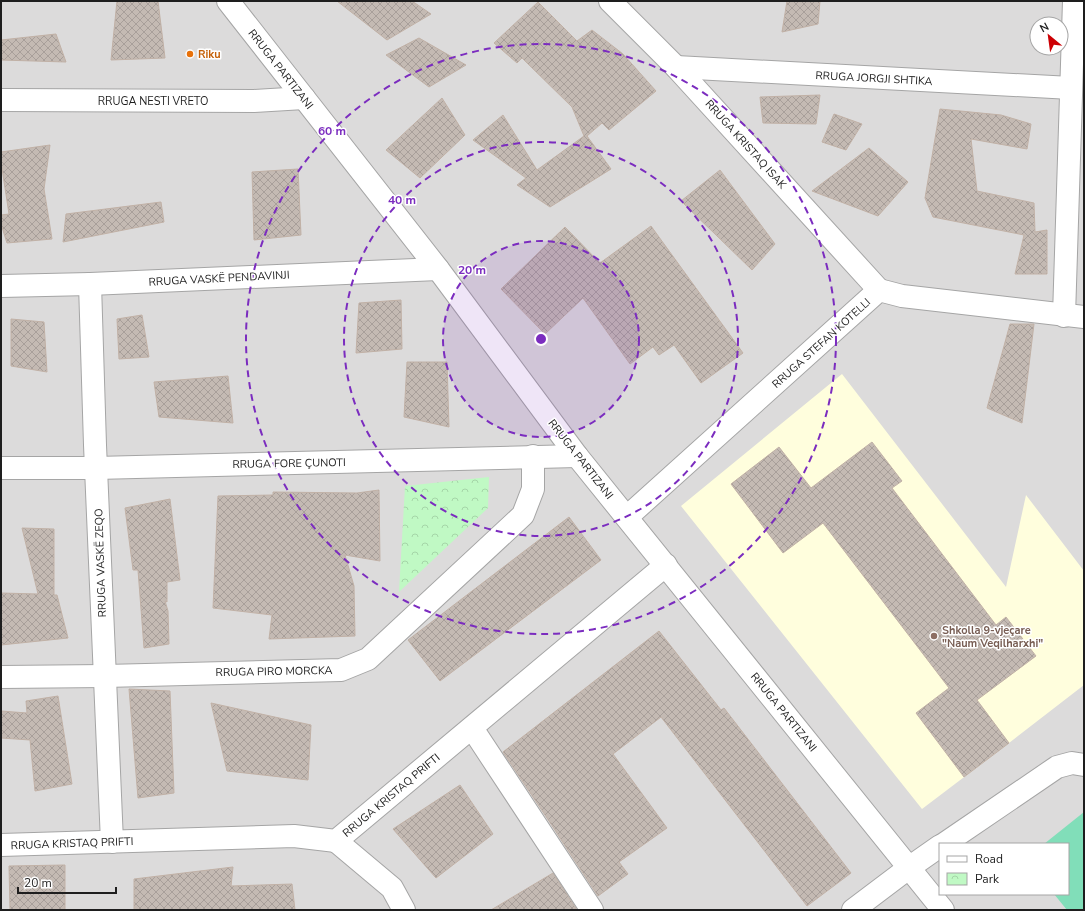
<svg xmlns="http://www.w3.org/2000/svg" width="1085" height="911" viewBox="0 0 1085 911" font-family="'Nunito Sans',sans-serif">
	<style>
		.residential { fill: #dcdbdb; fill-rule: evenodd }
		.education { fill: #fffedd }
		.park { fill: url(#park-crowns) }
		.pitch { fill: #81deb9 }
		.building { fill: url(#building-cross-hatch); stroke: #c1b1a6 }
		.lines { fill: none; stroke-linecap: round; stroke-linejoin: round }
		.minor-casing { stroke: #a5a5a5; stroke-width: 24 }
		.minor { stroke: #fff; stroke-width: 22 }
		.ring { fill: none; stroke: #7b2cbf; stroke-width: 2; stroke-dasharray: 7 5 }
		.food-dot { fill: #e8710a; stroke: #fff; stroke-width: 1.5 }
		.education-dot { fill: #8d6e63; stroke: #fff; stroke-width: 1.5 }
		.labels { text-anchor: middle; stroke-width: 3; stroke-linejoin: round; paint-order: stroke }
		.food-label { font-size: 11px; font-weight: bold; fill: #c56008; stroke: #fff; text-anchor: start }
		.street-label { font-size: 11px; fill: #1e1e1e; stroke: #fff }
		.education-label { font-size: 11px; font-weight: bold; fill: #785e54; stroke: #fff; text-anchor: start }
		.centre { fill: #7b2cbf; stroke: #fff; stroke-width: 2 }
		.ring-label { font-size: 12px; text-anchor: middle; font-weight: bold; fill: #7b2cbf; stroke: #fff; stroke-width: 3; stroke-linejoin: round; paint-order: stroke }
	</style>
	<defs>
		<pattern id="park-crowns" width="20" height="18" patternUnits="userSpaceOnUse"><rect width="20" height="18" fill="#c0f9c4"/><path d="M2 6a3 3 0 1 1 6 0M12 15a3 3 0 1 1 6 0" fill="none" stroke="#a5d5a8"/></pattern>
		<pattern id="building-cross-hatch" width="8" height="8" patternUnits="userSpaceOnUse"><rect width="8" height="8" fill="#c4bab3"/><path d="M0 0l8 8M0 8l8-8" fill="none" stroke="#a89f9a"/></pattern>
	</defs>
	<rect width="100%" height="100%" fill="#efebe4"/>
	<!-- residential -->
	<path class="residential" d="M1,1H1084V910H1ZM1037,24H1061V48H1037ZM940,844H1068V894H940Z"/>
	<!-- education -->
	<polygon class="education" points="842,374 1006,587 1026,495 1084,571 1084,685 1009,743 922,809 681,506"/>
	<!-- park -->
	<polygon class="park" points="489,477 488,508 399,592 405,486"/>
	<!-- pitch -->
	<polygon class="pitch" points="1084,812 1084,910 1067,910 1054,894 1068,894 1068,844 1044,844"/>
	<!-- building -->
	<g class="building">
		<polygon points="117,1 158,1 165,58 111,60"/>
		<polygon points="337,1 412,1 431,14 387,40"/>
		<polygon points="787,1 820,1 818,24 782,32"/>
		<polygon points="538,2 577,41 592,30 623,54 656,91 609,130 602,123 587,136 611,169 550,207 517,185 526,178 473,140 503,115 537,170 584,136 572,107 522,58 517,63 494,43"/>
		<polygon points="56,34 66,62 1,60 1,40"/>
		<polygon points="419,38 466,65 429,87 386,55"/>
		<polygon points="820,95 816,124 763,123 760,97"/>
		<polygon points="442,98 465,135 420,178 386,150"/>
		<polygon points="940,109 1001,115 1031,124 1027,149 971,139 977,191 1034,203 1035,232 1047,230 1047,274 1015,274 1024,235 933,217 925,198"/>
		<polygon points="834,114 862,124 846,150 822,142"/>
		<polygon points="50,145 44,189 52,239 7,243 1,224 1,215 9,214 1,162 1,152"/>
		<polygon points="869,148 908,182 878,216 812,191"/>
		<polygon points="298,169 301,235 254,240 252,172"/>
		<polygon points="720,170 775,244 752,270 681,201"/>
		<polygon points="161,202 164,222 63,242 66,214"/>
		<polygon points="651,226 743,353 701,383 674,345 659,355 653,347 630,364 583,298 545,334 501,289 565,227 600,263"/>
		<polygon points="401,300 402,349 356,353 359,303"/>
		<polygon points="142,315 149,357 119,359 117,319"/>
		<polygon points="11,319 44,322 47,372 11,366"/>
		<polygon points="1010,324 1034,324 1022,423 987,408"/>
		<polygon points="407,362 447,362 449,427 404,417"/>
		<polygon points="228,376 233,423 159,417 154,382"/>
		<polygon points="872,442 902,481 892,488 996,625 1006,617 1036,656 977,700 1009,743 964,777 916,713 949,688 823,523 783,553 731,484 779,447 811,488"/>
		<polygon points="379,490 380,561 345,555 354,586 355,636 269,639 272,615 213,608 218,496 273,495 273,492 357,493"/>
		<polygon points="170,499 180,580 167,582 167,602 165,601 168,611 169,644 144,648 138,570 133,570 125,508"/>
		<polygon points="569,517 601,560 440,681 408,640"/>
		<polygon points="22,528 54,529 54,595 57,595 68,638 1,645 1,593 38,594"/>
		<polygon points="659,631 721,710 724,708 851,873 807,906 661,717 613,754 667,828 619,862 628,874 598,896 560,838 553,827 503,752"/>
		<polygon points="129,689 170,691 174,793 138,798"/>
		<polygon points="58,696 72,784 35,791 30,740 1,738 1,711 27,713 26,701"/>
		<polygon points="211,703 311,725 308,780 227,771"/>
		<polygon points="460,785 493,834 436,878 393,829"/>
		<polygon points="65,865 65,910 10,910 9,866"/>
		<polygon points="233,867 231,886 292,884 295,910 134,910 134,879"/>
		<polygon points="553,873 577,910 491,910"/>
	</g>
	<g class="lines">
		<defs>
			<g id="minor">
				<polyline points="228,1 438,269 577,456 943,910"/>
				<polyline points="610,1 676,67 879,290"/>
				<polyline points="676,67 1071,88"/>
				<polyline points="1,100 254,101 304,98"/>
				<polyline points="90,284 95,445 112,842"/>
				<polyline points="1,286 90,284 438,269"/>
				<polyline points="1064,316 1074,1"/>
				<polyline points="1,468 96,468 577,456"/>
				<polyline points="627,517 879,290 902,296 1084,317"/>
				<polyline points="1,677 105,676 341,670 368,659 523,515 533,489 533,456"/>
				<polyline points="472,728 592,910"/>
				<polyline points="336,841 392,888 404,910"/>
				<polyline points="944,844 1057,767 1072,763 1084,765"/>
				<polyline points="1,845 294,836 336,841 666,565"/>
				<polyline points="853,910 910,867 940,846"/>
			</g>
		</defs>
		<!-- minor casing -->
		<use href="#minor" class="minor-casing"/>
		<!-- minor -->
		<use href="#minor" class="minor"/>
	</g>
	<!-- distance rings -->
	<circle cx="541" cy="339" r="98" fill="#7b2cbf" fill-opacity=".12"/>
	<g class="ring">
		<circle cx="541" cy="339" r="98"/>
		<circle cx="541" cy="339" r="197"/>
		<circle cx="541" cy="339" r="295"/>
	</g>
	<!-- markers -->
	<circle class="food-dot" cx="190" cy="54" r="4"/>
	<circle class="education-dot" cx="934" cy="636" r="4"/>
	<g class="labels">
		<!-- food labels -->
		<g class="food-label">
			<text x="198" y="58">Riku</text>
		</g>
		<!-- street labels -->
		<g class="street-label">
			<text transform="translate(281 69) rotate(52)" y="4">RRUGA PARTIZANI</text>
			<text transform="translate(874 78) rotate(3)" y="4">RRUGA JORGJI SHTIKA</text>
			<text x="153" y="105">RRUGA NESTI VRETO</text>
			<text transform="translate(746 144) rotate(48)" y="4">RRUGA KRISTAQ ISAK</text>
			<text transform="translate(219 278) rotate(-3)" y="4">RRUGA VASKË PENDAVINJI</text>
			<text transform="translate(821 343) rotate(-42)" y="4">RRUGA STEFAN KOTELLI</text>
			<text transform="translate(581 459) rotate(52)" y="4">RRUGA PARTIZANI</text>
			<text transform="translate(289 463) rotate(-1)" y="4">RRUGA FORE ÇUNOTI</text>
			<text transform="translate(100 563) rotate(-92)" y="4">RRUGA VASKË ZEQO</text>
			<text transform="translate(274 671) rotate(-1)" y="4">RRUGA PIRO MORCKA</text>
			<text transform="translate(784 712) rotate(51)" y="4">RRUGA PARTIZANI</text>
			<text transform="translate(391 795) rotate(-40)" y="4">RRUGA KRISTAQ PRIFTI</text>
			<text transform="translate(72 843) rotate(-2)" y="4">RRUGA KRISTAQ PRIFTI</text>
		</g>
		<!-- education labels -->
		<g class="education-label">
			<text x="942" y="634">Shkolla 9-vjeçare<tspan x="942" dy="13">"Naum Veqilharxhi"</tspan></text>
		</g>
	</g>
	<circle cx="541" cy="339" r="6" class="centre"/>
	<g class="ring-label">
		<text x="332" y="135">60 m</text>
		<text x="402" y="204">40 m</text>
		<text x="472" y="274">20 m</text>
	</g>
	<!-- border -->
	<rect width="1085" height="911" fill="none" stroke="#1e1e1e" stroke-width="4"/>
	<!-- legend -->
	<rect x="939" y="843" width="130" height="52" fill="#ffffff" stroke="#a5a5a5"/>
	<rect x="947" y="856" width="20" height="6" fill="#ffffff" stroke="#a5a5a5"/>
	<text x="975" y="863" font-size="12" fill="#1e1e1e">Road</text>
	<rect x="947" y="873" width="20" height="12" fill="url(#park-crowns)" stroke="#a5a5a5"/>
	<text x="975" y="883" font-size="12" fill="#1e1e1e">Park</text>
	<!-- north arrow -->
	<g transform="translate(1049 36) rotate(331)"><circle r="19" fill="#ffffff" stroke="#a5a5a5"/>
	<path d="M0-3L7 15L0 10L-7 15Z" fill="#cc0004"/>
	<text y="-6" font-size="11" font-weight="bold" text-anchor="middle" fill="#1e1e1e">N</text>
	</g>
	<!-- scale -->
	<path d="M18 887v6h98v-6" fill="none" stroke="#1e1e1e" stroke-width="2"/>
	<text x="24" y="887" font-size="12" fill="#1e1e1e" stroke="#ffffff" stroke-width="3" paint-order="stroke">20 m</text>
</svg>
